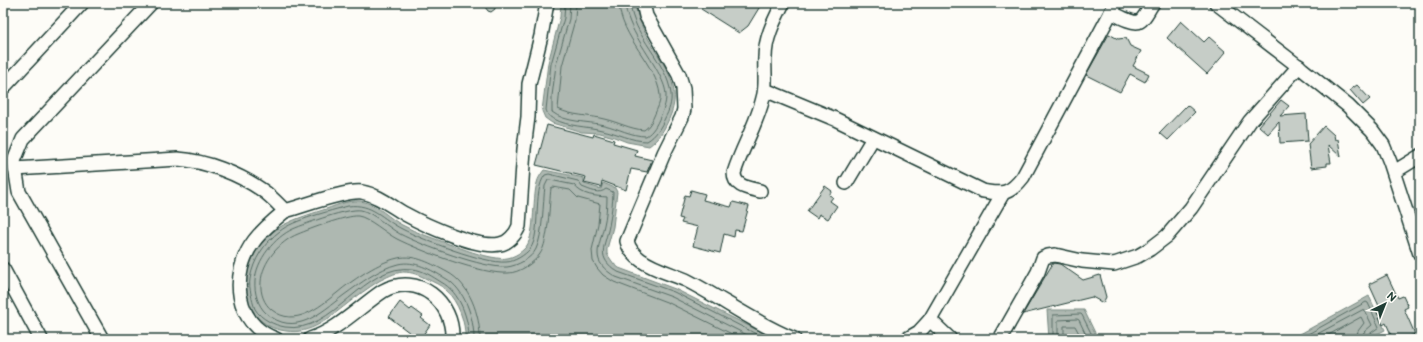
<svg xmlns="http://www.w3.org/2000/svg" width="1423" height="342" viewBox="0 0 1423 342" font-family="'Balsamiq Sans',sans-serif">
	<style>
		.water { fill: #aeb8b1; stroke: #75877f }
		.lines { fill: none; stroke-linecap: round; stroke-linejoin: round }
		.shore { stroke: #586e66; stroke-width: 1 }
		.building { fill: #c6cdc7; stroke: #1f3d34 }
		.minor-casing { stroke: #1f3d34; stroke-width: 16 }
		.minor { stroke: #fdfcf7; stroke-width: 13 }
	</style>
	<rect width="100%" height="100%" fill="#fdfcf7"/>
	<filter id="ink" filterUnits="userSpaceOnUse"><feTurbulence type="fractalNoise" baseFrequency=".025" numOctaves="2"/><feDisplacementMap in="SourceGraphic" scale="8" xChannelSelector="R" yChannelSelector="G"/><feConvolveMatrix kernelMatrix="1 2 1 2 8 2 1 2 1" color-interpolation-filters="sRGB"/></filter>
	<g filter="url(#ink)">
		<!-- water -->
		<g class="water">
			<path d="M561,3H634C638,16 642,28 649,40C664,67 684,86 669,119C664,130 659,139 649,146L627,142L614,137L600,133L582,132L552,123L545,118L542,111L548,63L560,17Z"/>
			<path d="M544,170L584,178V184L601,189L603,183L615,188L617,192L613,227L607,249V254L614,264L619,268L675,289L775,339H465C466,322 458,302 446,290C441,285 433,282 427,279C419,275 412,272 403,272C394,273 387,277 379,281C368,288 357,296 347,304C329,318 311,335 286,331C272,329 265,325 255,315C245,304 244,283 248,270C261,228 289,221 326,209C338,205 352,198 365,202C379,206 389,218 402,225C417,233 433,238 449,244C464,249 481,256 497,258C507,260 517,256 524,249C536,239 532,199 537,183C538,178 541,174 544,170Z"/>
			<polygon points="1369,296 1385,330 1368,339 1291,339"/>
			<polygon points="1047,310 1084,310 1098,339 1049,339"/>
		</g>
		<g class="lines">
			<!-- shore -->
			<g class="shore">
				<path d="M565,3L564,18L551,64L546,110C548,115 549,117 554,119C569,127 586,126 602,130C618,133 631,141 647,141C656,136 661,127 665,118C669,111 672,102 671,94C667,61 633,37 630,3"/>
				<path d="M570,3L569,19L556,65L552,96V112C566,123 587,121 604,125C618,128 631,136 646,136C653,132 657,124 660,117C663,111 666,104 666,96C666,89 663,82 660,76C649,53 627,29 625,3"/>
				<path d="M576,3L575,20L562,66L558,109C572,116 589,115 604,119C618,122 630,129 644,130C649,127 652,121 654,116C657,109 661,102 660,95C657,65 620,37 619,3"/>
				<path d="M469,339C469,319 460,292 441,282C433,277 423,270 413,269C363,262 334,335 285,327C274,325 261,319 255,309C253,304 252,299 251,294C250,289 249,284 250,279C253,260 265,242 280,231C293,220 330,211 348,206C373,203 382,219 402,229C423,240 485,264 506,262C514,262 525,255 530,249C542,233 532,192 545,175L549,174L578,181L582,187C590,190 599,195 606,189L613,192C613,202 611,216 609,226C605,247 595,257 618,272L674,292L766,339"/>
				<path d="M474,339C474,318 465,289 445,278C431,270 415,260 398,264C378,269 361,283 344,295C320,313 295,338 266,313C258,306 254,292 255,281C256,260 275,237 293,229C307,223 348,208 361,210C372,212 389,228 400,234C421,245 485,269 507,267C517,266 532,258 536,249C543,235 543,202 545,186L548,180H550L574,185C582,196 596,196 607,197C607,206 606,217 604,225C599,249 589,261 616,277L672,297L755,339"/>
				<path d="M480,339C480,315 470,284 447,272C432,264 415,254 398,258C385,261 374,267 363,274C354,280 345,286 337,293C319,307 295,328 272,310C264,304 260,293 261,282C262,262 280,241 298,234C310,229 347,215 358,216C368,217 387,234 397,239C421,251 483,275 508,273C519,273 534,263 540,254C549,241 549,205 551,188L553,187L570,190L578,198L600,204L598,224L592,250L593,261L597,268L603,275L614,282L669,303L742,339"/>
				<polyline points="1053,339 1053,315 1081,314 1082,315 1094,339"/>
				<polyline points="1058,339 1058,320 1077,319 1079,320 1088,339"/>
				<polyline points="1064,339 1064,326 1075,326 1082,339"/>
				<polyline points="1299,339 1366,302 1368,303 1379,327 1368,335 1367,339"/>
				<polyline points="1308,339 1364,309 1372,325 1364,332 1362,339"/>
				<polyline points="1321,339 1361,317 1364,323 1358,331 1356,339"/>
			</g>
		</g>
		<!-- building -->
		<g class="building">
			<polygon points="482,3 495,3 495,9 491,12 488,11"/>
			<polygon points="705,3 762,3 748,26 739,33 701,9"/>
			<polygon points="1181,21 1204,42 1209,37 1226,52 1207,74 1167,38"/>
			<polygon points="1109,34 1118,39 1126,38 1130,46 1141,51 1133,66 1149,74 1145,82 1130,74 1120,92 1086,75"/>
			<polygon points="1357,85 1370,99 1363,105 1350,90"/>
			<polygon points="1281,100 1289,106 1280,116 1306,114 1308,141 1280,143 1279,122 1268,134 1259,126"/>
			<polygon points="1187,105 1195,112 1168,140 1160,133"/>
			<polygon points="547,125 593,137 594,134 614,140 613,143 637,150 635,156 652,160 647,172 631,169 626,190 602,181 601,187 584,183 586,177 536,165"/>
			<polygon points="1324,126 1334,135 1335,140 1338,139 1341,157 1328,145 1331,163 1327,163 1327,166 1311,168 1308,144"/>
			<polygon points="825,186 832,191 829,195 833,197 830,201 837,206 828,219 819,214 817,218 807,211"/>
			<polygon points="691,190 705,194 703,200 731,207 733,202 749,206 742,231 735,230 734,237 724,234 720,253 693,246 698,227 681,223 683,219 679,218 685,195 689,196"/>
			<polygon points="1053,263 1060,264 1083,280 1100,275 1106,297 1103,303 1092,297 1023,314"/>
			<polygon points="1387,275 1398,298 1403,296 1408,307 1404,309 1415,334 1404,339 1393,339 1386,323 1383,325 1375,308 1379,306 1369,284"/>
			<polygon points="400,302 410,310 412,308 423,316 421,318 430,325 420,339 418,339 389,317"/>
		</g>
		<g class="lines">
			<defs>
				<g id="minor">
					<path d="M643,3L646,16L679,75L683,88L684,109L682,117L664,153L627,241C629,250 634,255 641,260C653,269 672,274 686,280C723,299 756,324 794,339"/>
					<polyline points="1216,3 1302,69 1348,106 1372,130 1383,145 1390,162 1420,254"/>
					<path d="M1111,12C1117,15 1134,25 1140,21C1145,18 1149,8 1153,3"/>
					<polyline points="3,88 82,3"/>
					<path d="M765,90L835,119L983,191C1003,195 1010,194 1023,177L1116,3"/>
					<path d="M15,169L178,159C206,161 239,174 262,190C271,196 278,204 285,211C274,220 263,229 254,241C230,273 234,324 276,339"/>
					<polyline points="1394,172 1420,156"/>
					<polyline points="846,183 873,138"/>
					<path d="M760,191C749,188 734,187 734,173C742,147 757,124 763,98C767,85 764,72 765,58C765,38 774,21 783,3"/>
					<path d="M285,211C304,206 345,190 362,192C378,195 391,206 405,214C425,225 477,249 500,244C508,243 516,234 519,226L524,149L528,117L529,84L541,36L547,3"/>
					<polyline points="3,269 41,339"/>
					<polyline points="930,320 950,339"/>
					<polyline points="102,339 19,192 14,161 23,139 151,3"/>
					<path d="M310,339C338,330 359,307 383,291C418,272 454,302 452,339"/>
					<polyline points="907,339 919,332 930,320 1003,193"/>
					<polyline points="1000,339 1038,272 1043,258 1048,256 1055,255 1082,261 1114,264 1138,256 1150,249 1167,236 1191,208 1250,121 1299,66"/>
				</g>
			</defs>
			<!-- minor casing -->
			<use href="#minor" class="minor-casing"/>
			<!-- minor -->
			<use href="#minor" class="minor"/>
		</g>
	</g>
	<!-- margin -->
	<rect width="1423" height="342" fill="none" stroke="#fdfcf7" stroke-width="16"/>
	<rect x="8" y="8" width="1407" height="326" fill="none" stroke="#1f3d34" stroke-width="1.5" filter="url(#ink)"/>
	<!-- north arrow -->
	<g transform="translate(1385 304) rotate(43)" stroke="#fdfcf7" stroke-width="3" paint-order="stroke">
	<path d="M0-3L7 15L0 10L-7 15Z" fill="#1f3d34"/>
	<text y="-6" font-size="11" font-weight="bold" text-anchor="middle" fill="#1f3d34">N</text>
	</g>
</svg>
